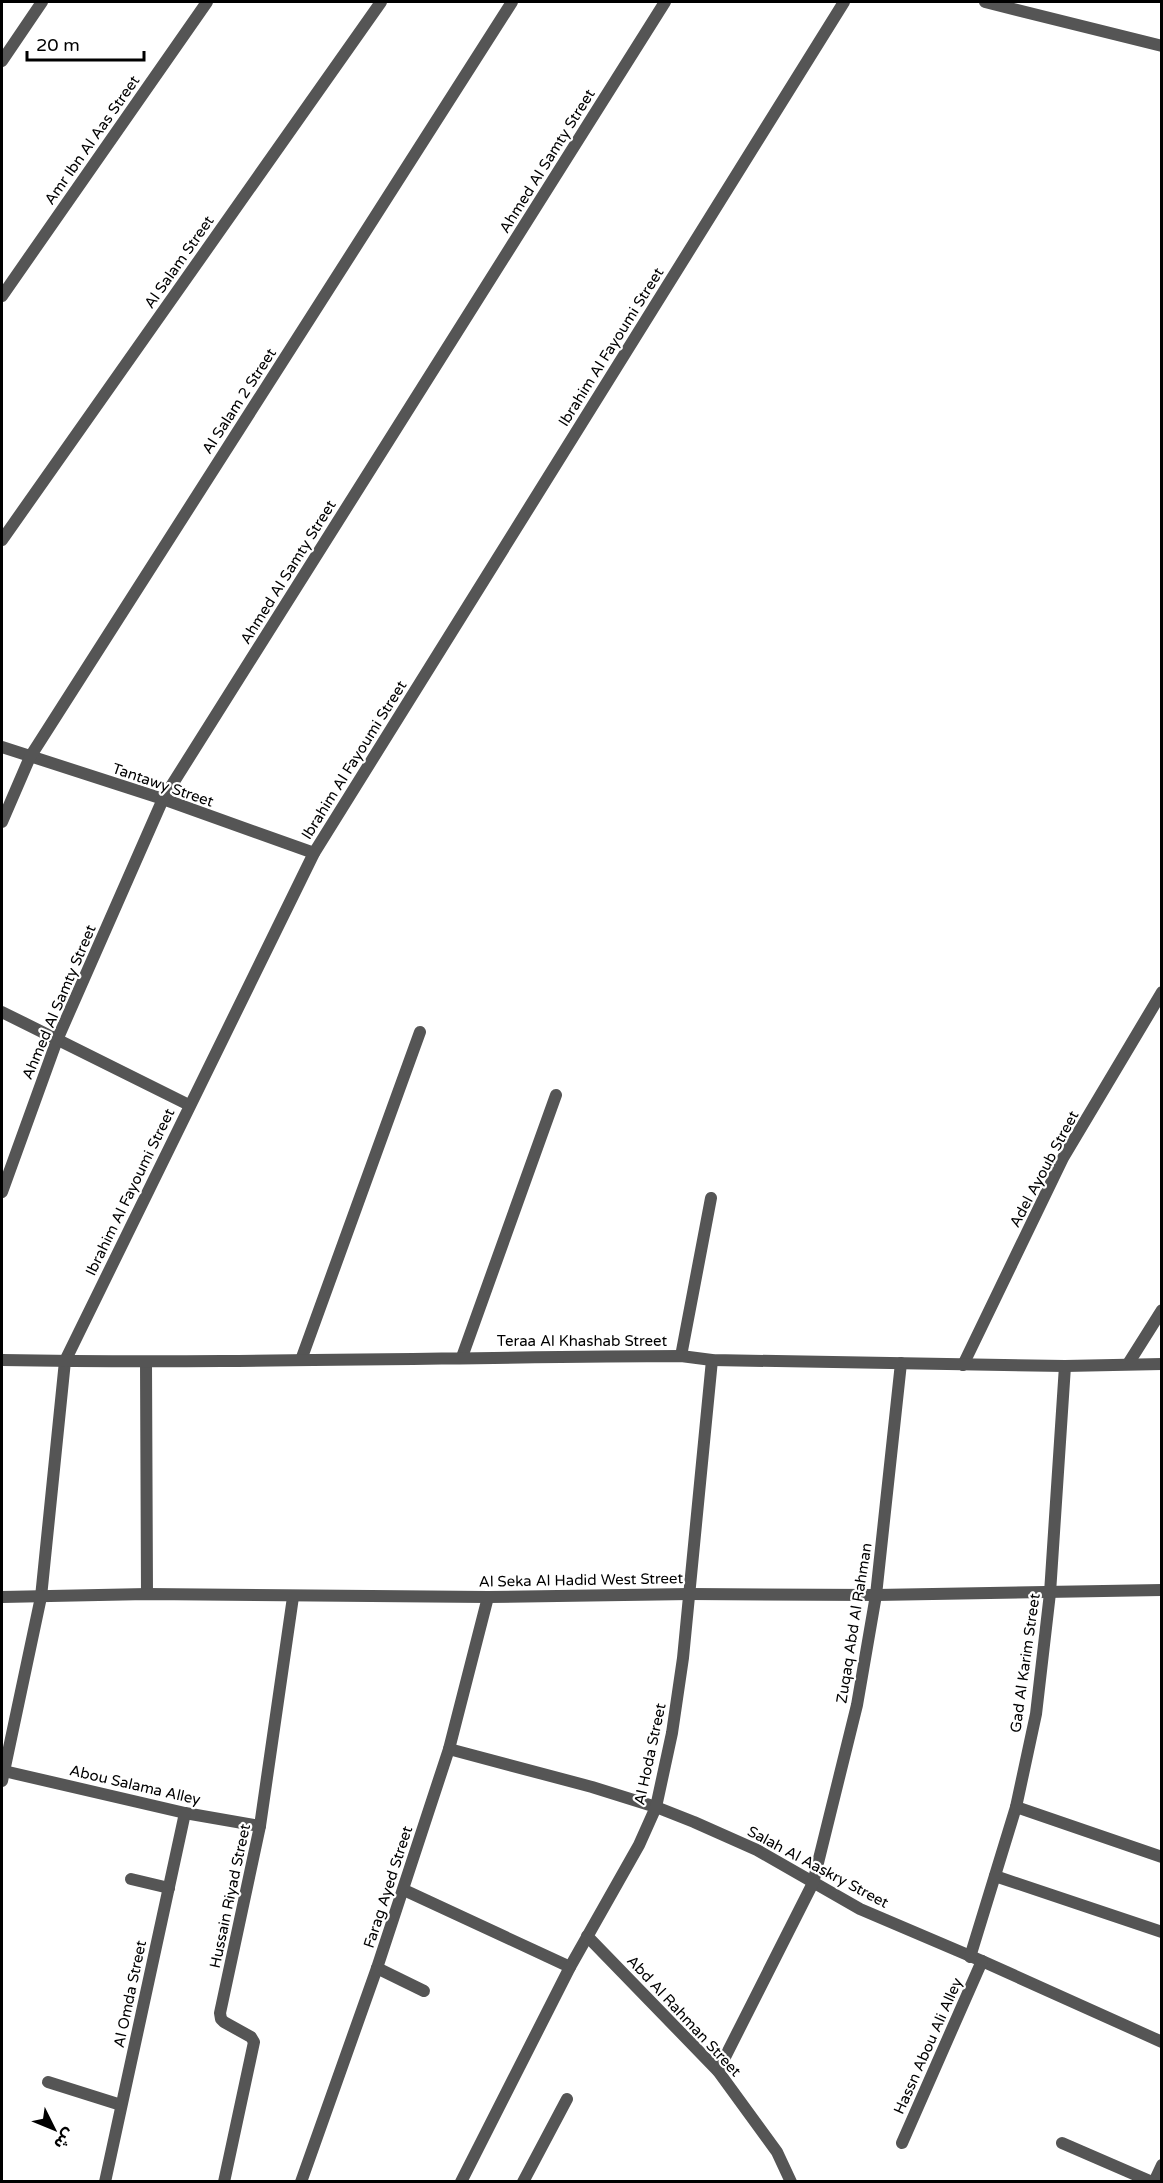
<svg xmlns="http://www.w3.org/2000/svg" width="1163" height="2183" viewBox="0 0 1163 2183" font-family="'Varela Round','Noto Sans Arabic',sans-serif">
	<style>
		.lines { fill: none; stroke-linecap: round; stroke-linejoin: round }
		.minor { stroke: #555; stroke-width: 12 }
		.tertiary { stroke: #555; stroke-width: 12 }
		.labels { text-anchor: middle; stroke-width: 4.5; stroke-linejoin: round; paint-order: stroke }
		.street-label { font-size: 15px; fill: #000; stroke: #fff }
	</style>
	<rect width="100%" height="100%" fill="#fff"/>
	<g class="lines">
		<!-- minor -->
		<g class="minor">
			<polyline points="985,2 1162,46"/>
			<polyline points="2,61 42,2"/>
			<polyline points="2,296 207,2"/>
			<polyline points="2,540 381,2"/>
			<polyline points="2,747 163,799 314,853"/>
			<polyline points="2,822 30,757 512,2"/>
			<polyline points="2,1012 189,1105"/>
			<polyline points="2,1192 57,1040 163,799 665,2"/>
			<polyline points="681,1356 711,1198"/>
			<polyline points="462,1357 556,1095"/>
			<polyline points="301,1360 420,1032"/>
			<polyline points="146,1362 147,1594"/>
			<polyline points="1128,1364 1162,1310"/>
			<polyline points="963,1365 1063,1158 1162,992"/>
			<polyline points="449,1749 592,1787 656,1807 694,1822 757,1850 860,1909 982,1961 1162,2042"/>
			<polyline points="4,1771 185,1813 260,1826"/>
			<polyline points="2,1781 41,1597 65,1361 314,853 844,2"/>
			<polyline points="1016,1807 1162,1857"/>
			<polyline points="995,1876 1162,1932"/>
			<polyline points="131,1879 169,1888"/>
			<polyline points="404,1890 570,1967"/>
			<polyline points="587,1936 718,2071 777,2152 791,2182"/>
			<polyline points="970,1957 1016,1807 1036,1714 1050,1593 1065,1366"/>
			<polyline points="377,1968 424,1991"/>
			<polyline points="718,2071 813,1883 857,1705 876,1595 901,1363"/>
			<polyline points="48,2082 121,2105"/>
			<polyline points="902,2143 982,1961"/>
			<polyline points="1062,2143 1152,2182"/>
			<polyline points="105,2182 185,1813"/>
			<polyline points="224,2182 254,2042 251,2037 224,2022 221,2019 220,2013 260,1826 293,1597"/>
			<polyline points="301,2182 377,1968 449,1749 488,1597"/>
			<polyline points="461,2182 570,1967 639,1845 656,1807 672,1733 683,1658 712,1360"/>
			<polyline points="523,2182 567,2099"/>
			<polyline points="1154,2182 1162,2165"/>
		</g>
		<!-- tertiary -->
		<g class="tertiary">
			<path d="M2,1360C228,1364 455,1357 681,1356L712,1360L1065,1366L1162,1364"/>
			<polyline points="2,1597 147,1594 488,1597 690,1594 876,1595 1162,1590"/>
		</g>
	</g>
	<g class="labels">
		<!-- street labels -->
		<g class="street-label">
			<text transform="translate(92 140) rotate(-55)" y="5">Amr Ibn Al Aas Street</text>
			<text transform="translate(547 161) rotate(-58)" y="5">Ahmed Al Samty Street</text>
			<text transform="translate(179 262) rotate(-55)" y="5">Al Salam Street</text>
			<text transform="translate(611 347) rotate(-58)" y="5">Ibrahim Al Fayoumi Street</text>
			<text transform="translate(239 401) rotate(-57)" y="5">Al Salam 2 Street</text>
			<text transform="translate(288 572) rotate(-58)" y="5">Ahmed Al Samty Street</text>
			<text transform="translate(354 760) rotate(-58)" y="5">Ibrahim Al Fayoumi Street</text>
			<text transform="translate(163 785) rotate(19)" y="5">Tantawy Street</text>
			<text transform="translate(59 1002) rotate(-67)" y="5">Ahmed Al Samty Street</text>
			<text transform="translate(1044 1169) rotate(-62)" y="5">Adel Ayoub Street</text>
			<text transform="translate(130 1192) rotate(-64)" y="5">Ibrahim Al Fayoumi Street</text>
			<text x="582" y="1346">Teraa Al Khashab Street</text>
			<text transform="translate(581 1580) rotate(-1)" y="5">Al Seka Al Hadid West Street</text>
			<text transform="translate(854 1623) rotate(-81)" y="5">Zuqaq Abd Al Rahman</text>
			<text transform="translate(1025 1663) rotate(-82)" y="5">Gad Al Karim Street</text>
			<text transform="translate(650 1754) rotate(-78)" y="5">Al Hoda Street</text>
			<text transform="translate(135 1785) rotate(13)" y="5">Abou Salama Alley</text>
			<text transform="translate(818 1867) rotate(28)" y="5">Salah Al Aaskry Street</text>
			<text transform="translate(388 1887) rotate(-72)" y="5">Farag Ayed Street</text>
			<text transform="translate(230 1896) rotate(-78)" y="5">Hussain Riyad Street</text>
			<text transform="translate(130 1994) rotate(-78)" y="5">Al Omda Street</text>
			<text transform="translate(684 2016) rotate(47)" y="5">Abd Al Rahman Street</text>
			<text transform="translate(928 2046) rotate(-66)" y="5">Hassn Abou Ali Alley</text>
		</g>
	</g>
	<!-- border -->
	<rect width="1163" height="2183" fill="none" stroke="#000000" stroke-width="6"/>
	<!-- north arrow -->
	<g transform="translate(54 2129) rotate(133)" stroke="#ffffff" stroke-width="4.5" paint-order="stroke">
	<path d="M0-4.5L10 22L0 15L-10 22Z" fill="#000000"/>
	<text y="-9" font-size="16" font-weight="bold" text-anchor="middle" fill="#000000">ش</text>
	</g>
	<!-- scale -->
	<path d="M27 51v9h117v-9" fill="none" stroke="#000000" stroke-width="3"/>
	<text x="36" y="51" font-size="18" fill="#000000" stroke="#ffffff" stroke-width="4.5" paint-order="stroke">20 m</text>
</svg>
